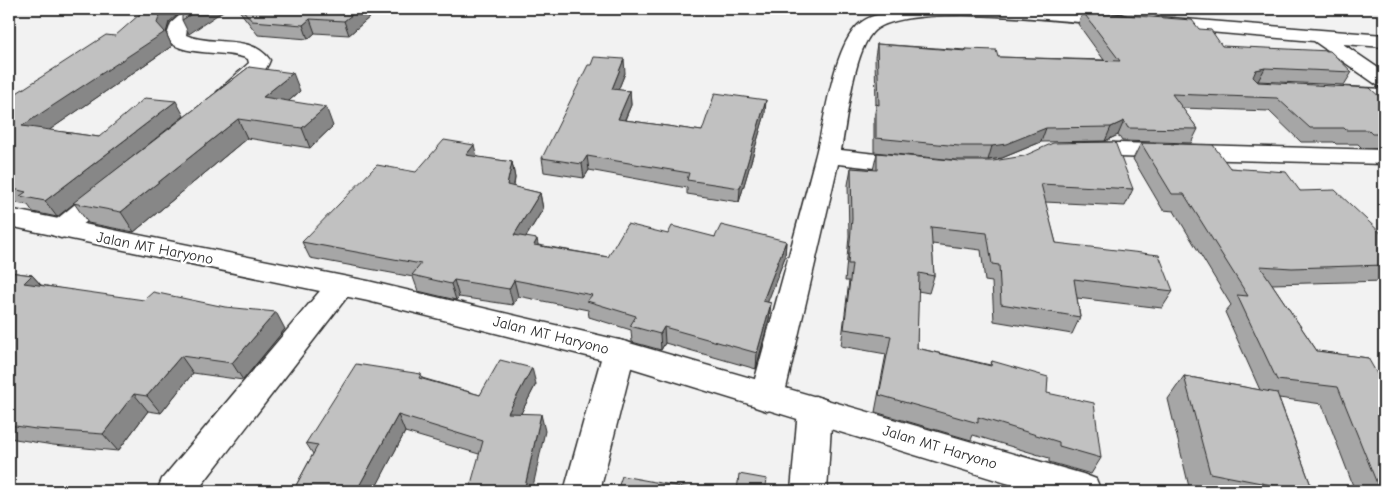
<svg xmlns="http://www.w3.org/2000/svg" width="1393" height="500" viewBox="0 0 1393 500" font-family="'Comic Neue',sans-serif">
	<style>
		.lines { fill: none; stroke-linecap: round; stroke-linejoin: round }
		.street-casing { stroke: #2b2b2b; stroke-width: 3 }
		.secondary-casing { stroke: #2b2b2b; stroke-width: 3 }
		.street { fill: #fff; fill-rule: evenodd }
		.secondary { fill: #fff; fill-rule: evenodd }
		.wall { fill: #a6a6a6; stroke: #2b2b2b }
		.shaded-wall { fill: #878787; stroke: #2b2b2b }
		.building { fill: #c1c1c1; stroke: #2b2b2b }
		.labels { text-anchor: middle; stroke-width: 5; stroke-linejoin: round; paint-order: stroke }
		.street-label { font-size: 15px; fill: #2b2b2b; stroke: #fff }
	</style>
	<rect width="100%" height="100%" fill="#f2f2f2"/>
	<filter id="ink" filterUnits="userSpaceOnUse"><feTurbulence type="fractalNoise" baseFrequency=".02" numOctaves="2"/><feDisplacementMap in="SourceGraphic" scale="10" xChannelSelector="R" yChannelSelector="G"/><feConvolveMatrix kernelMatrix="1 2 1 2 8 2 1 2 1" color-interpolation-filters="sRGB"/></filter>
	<g filter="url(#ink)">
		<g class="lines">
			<defs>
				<g id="street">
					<path d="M187,9H207L187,29L186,35C212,47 251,33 270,60C266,73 248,89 236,96C231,99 226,98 220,97L217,92L249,63L248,59C227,49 180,58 166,38L171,23Z"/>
					<path d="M908,9H1041L1119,14L1126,16L1128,20L1126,24L1119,26C1074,22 901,0 872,33C853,55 847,121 841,150L911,158L920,160L923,165L920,170L911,172L838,164L784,397L779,407L767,411L755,407L750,397C772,317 794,238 815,158C825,123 832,50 858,25C871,13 892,12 908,9Z"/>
					<polygon points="1159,17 1384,35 1384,47 1343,44 1384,72 1384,87 1377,85 1314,41 1152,27 1150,23 1152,19"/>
					<polygon points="1341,87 1384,89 1384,101 1333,98 1330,93 1333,88"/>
					<polygon points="1080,142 1384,150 1384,164 1080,156 1072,154 1068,149 1072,144"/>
					<polygon points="110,181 119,183 123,189 119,195 70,235 61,238 52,235 48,229 52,223 101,183"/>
					<polygon points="340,276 350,279 354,286 350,293 197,491 157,491 162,479 330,279"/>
					<polygon points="619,340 630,343 635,352 600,491 564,491 603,352 608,343"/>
					<polygon points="815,396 827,400 832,410 827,491 791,491 798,410 803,400"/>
				</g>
				<polygon id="secondary" points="9,209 368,281 619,340 1083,474 1096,479 1101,491 1032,491 619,364 368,301 9,226"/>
			</defs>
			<!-- street casing -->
			<use href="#street" class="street-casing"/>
			<!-- secondary casing -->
			<use href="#secondary" class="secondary-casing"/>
			<!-- street -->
			<use href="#street" class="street"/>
			<!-- secondary -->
			<use href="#secondary" class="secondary"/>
		</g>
		<!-- wall -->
		<g class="wall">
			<polygon points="238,9 379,9 349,35 315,33 308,39 258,35"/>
			<polygon points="1072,9 1178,9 1175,15"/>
			<polygon points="1083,12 1199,29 1222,46 1352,72 1344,85 1257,81 1258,82 1384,101 1384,149 1362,148 1358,144 1336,144 1334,142 1301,142 1269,111 1182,108 1198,129 1191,143 1122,141 1118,135 1105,141 1041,142 1002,158 988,160 955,160 874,152 874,118 876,107 875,57 877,44 965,50 966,49 998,57 1104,60 1078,24"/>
			<polygon points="169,22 166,33 172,46 49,130 99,137 184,116 96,185 249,67 300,91 289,101 333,126 310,148 247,138 134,232 88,223 74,203 57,217 33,212 28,205 9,202 9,98 115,36"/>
			<polygon points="625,73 618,90 630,91 631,105 625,120 702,131 765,114 739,202 687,194 687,188 589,170 584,178 544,172 542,158"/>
			<polygon points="1141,143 1230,168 1300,191 1384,236 1384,281 1272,284 1317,351 1368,358 1384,491 1355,491 1322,404 1279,398 1313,491 1190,491 1168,399 1184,376 1260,390 1225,312 1231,305 1174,211 1163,210 1133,159"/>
			<polygon points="877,153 1133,189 1125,206 1045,202 1056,243 1173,291 1162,308 1077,298 1080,317 1072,334 994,321 992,282 985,281 981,250 932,244 934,276 929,293 918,291 917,348 990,365 992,361 1047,393 1101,458 1091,474 1049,462 1049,458 973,435 971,440 875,412 886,354 841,346 849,281 845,281 849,236 848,185 851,168 873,170"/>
			<polygon points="477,157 512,162 515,178 514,187 540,193 543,209 526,237 538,245 608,257 668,234 786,241 785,257 767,302 771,303 769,319 756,369 665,343 661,350 632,342 631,330 589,317 588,310 518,296 513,305 459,297 456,300 418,291 413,277 310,258 302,242"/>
			<polygon points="1384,160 1384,170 1380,166"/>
			<polygon points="9,272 32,275 41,285 285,329 243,380 193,373 161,413 148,411 118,451 53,445 9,438"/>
			<polygon points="421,374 422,378 480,395 536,384 521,413 545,431 479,454 405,432 374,490 381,491 293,491 313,454 306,443"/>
		</g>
		<!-- shaded-wall -->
		<g class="shaded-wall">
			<polygon points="162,9 184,9 169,22 166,33 172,46 32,142 22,126"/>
			<polygon points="199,9 226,9 189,34 182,20"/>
			<polygon points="359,9 379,9 349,35 344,21"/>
			<polygon points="310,19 315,33 308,39 303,25"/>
			<polygon points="624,59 625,73 613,103 612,89"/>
			<polygon points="1265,68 1258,81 1248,83 1256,70"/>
			<polygon points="293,73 300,91 272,116 263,97"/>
			<polygon points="630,91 631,105 619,133 618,119"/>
			<polygon points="766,100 765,114 739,202 740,188"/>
			<polygon points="176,101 184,116 57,217 45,201"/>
			<polygon points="326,107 333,126 310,148 302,128"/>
			<polygon points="238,119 247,138 134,232 121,212"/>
			<polygon points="1124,121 1118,135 1105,141 1111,127"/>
			<polygon points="1046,128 1041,142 1002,158 988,160 992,146"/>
			<polygon points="474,145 478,161 466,155"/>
			<polygon points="587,156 589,170 584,178 582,164"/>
			<polygon points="512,162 515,178 511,201 507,185"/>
			<polygon points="540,193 543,209 517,251 514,235"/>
			<polygon points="537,239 540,255 534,245"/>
			<polygon points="786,241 785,257 762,317 763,301"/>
			<polygon points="32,275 47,292 24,283"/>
			<polygon points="454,280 459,297 456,300 451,284"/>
			<polygon points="514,280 518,296 513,305 509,289"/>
			<polygon points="771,303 769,319 756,369 757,353"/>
			<polygon points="276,312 285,329 243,380 232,363"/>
			<polygon points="664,327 665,343 661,350 660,334"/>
			<polygon points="181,356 193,373 161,413 147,396"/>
			<polygon points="532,368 536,384 513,429 508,413"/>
			<polygon points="134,394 148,411 118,451 103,434"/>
			<polygon points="541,414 545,431 532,491 524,491"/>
			<polygon points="398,415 405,432 374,491 358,488"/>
		</g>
		<!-- building -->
		<g class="building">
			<polygon points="148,9 162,9 157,23 165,32 22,126 99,137 145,98 176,101 45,201 20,196 26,192 9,188 9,98 106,35 115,36 140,14"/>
			<polygon points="189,9 199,9 182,20 182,16"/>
			<polygon points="242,9 359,9 344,21 310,19 303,25 252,21"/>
			<polygon points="1083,12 1192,20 1199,29 1211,30 1222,46 1330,51 1352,72 1265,68 1256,70 1253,77 1258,82 1370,88 1384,101 1384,134 1372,134 1368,130 1346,130 1344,128 1310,128 1277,98 1172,94 1198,129 1128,128 1124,121 1111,127 1046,128 1006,144 992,146 959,146 876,138 876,104 879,105 877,44 966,51 966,49 996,50 998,57 1120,61"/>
			<polygon points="594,57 624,59 612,89 630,91 618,119 702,131 715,93 766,100 740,188 687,180 689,173 587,156 582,164 542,158 588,65 591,65"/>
			<polygon points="249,67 293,73 263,97 326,107 302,128 238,119 121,212 73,203"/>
			<polygon points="444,140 474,145 466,155 512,162 507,185 540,193 514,235 537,239 534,245 608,257 627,224 668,234 672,226 715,237 721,225 786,241 763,301 771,303 757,353 664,327 660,334 630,326 636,316 587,301 592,295 514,280 509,289 454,280 451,284 412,275 421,264 302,242 377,165 416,172"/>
			<polygon points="1115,142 1133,189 1041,184 1056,243 1159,255 1173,291 1074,279 1080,317 1001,304 999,265 992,264 987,233 931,227 934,276 919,273 917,348 991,366 992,361 1048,377 1047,393 1094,403 1101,458 1059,446 1059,442 978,417 978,423 879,395 891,336 844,329 852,264 848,264 852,219 851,168 877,170 877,153 960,161 993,161 1024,156 1053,143"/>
			<polygon points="1141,143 1213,145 1230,168 1286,172 1300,191 1335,190 1384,236 1384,265 1292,268 1260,266 1317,351 1368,358 1384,386 1384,491 1380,491 1338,387 1277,380 1237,295 1248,296 1184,194 1172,194"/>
			<polygon points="9,272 32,275 24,283 144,300 153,292 225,307 276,312 232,363 181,356 147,396 134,394 103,434 36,429 9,425"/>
			<polygon points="500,360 532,368 508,413 541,414 524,491 469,491 483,441 398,415 358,488 381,491 293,491 318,445 306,443 356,364 421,374 419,378 480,395"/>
			<polygon points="1184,376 1277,393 1313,491 1302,491 1210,473"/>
			<polygon points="739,474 767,479 765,491 737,491"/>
			<polygon points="622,476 704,491 617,491"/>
		</g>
	</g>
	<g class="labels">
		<!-- street labels -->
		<g class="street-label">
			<text transform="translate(155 248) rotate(11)" y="5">Jalan MT Haryono</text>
			<text transform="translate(551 335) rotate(14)" y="5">Jalan MT Haryono</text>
			<text transform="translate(940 447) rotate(17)" y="5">Jalan MT Haryono</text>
		</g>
	</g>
	<!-- margin -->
	<rect width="1393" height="500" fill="none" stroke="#fff" stroke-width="30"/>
	<rect x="15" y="15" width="1363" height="470" fill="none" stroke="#2b2b2b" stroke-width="2" filter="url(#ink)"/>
</svg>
